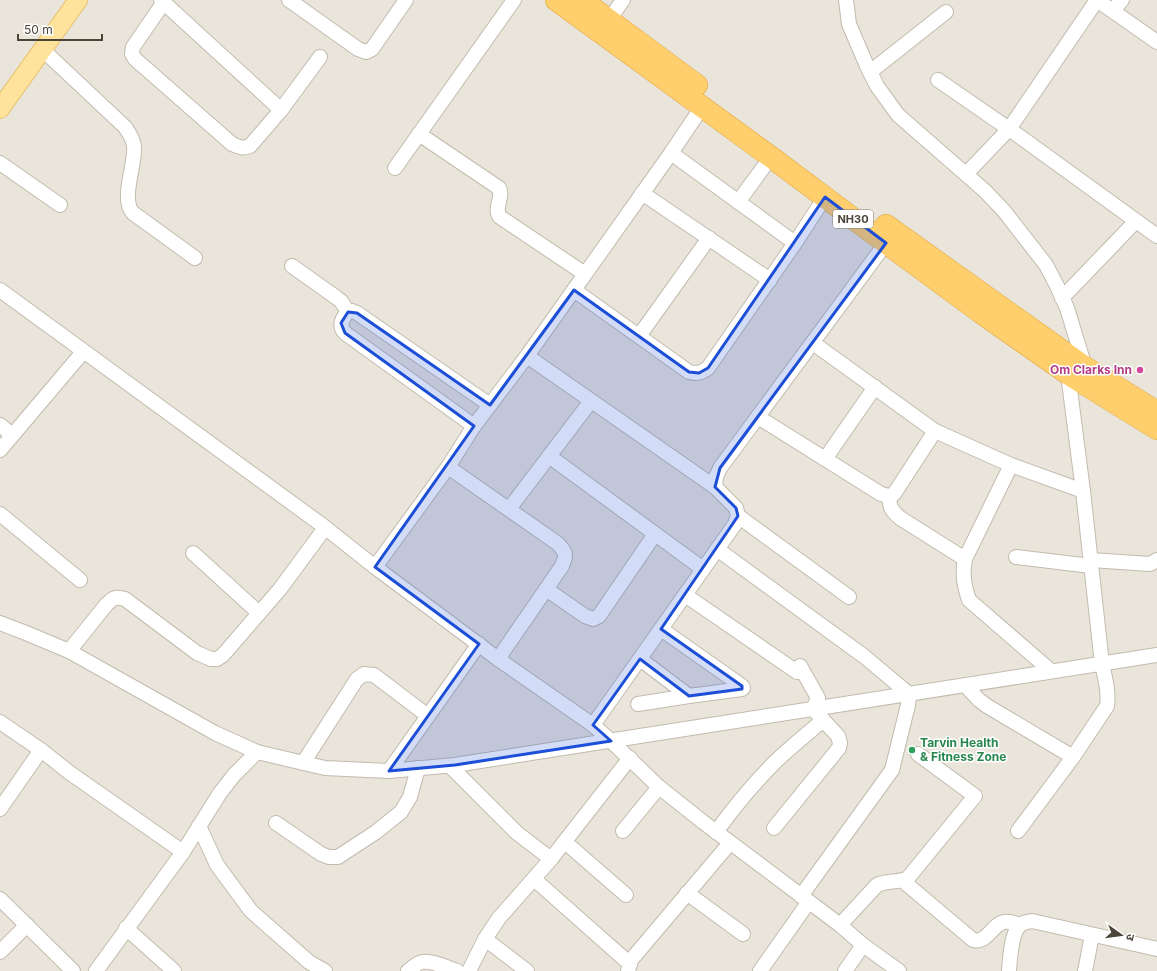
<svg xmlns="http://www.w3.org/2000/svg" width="1157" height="971" viewBox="0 0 1157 971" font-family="Inter,'Noto Sans Devanagari',sans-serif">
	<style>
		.residential { fill: #eae5da }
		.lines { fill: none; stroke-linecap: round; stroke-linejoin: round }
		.minor-casing { stroke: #c2bbae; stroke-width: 16 }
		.major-casing { stroke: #e6c16a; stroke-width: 20 }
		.highway-casing { stroke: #e0a43c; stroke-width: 22 }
		.minor { stroke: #fff; stroke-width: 14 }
		.major { stroke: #ffe39c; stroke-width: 18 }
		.highway { stroke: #ffcf6e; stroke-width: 21 }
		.marked { fill: #1d4ed8; fill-opacity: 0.2; stroke: #1d4ed8; stroke-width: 3; stroke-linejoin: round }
		.hotel-dot { fill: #d1479c; stroke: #fff; stroke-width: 1.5 }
		.leisure-dot { fill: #2e9e5b; stroke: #fff; stroke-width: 1.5 }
		.labels { text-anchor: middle; stroke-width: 3; stroke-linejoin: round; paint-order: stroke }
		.shield { fill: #fff; stroke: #817c74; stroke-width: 1 }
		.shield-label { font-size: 11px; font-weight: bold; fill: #4b4439 }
		.hotel-label { font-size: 12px; font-weight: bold; fill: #b23c85; stroke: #fff; text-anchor: end }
		.leisure-label { font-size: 12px; font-weight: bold; fill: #27864d; stroke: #fff; text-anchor: start }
	</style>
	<rect width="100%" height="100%" fill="#f6f3ec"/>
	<!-- residential -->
	<rect class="residential" x="0" y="0" width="1157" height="971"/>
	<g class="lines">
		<defs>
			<g id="minor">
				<polyline points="161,0 281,110"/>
				<polyline points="289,0 358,49 366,52 372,49 406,0"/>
				<polyline points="846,0 849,24 867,66 877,86 898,115 985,191 1004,211 1046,265 1057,286 1067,308 1085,367"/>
				<polyline points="1097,0 1157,42"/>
				<path d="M164,2L133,47L132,54L135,59L232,144C239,147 243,149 250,146L281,110L320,57"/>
				<polyline points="1113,10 1122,0"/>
				<polyline points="609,20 623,0"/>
				<path d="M43,50L125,127C129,133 133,138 134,146C136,164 120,199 133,213L195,258"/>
				<polyline points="870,72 946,12"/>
				<polyline points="938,80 1019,136 1157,236"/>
				<path d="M419,134L499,188C504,197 493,208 500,217L585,274"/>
				<polyline points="671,153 795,243"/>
				<polyline points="0,163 60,205"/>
				<polyline points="395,168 514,0"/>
				<polyline points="966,174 1009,129 1097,0"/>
				<polyline points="642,193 770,280"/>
				<polyline points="738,202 771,157"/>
				<polyline points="292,266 337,298 341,301 348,312"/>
				<polyline points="0,290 322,525 375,567 498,659 593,725 611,741 659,787 703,822 840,925 863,945 899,971"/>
				<path d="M574,290L689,372C697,374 701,373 708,368L795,243L825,197"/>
				<polyline points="1062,298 1136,221"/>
				<polyline points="639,336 709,238"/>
				<polyline points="813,343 935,431 1011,465 1083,491"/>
				<polyline points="527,356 715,487"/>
				<polyline points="758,417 881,494 889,496 894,494 935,431"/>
				<polyline points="0,425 12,435"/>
				<path d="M474,426L345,333C338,326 342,318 348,312L352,311L357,313L490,405"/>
				<polyline points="0,450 83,352"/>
				<polyline points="549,456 703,569"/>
				<polyline points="825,459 875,387"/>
				<path d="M1011,465L965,559C962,574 964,585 969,600L1051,671"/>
				<path d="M448,467L557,543C566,552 567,554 562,566L498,659"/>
				<path d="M889,496C890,508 891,510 900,518L965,559"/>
				<polyline points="509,509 591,401"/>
				<polyline points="0,514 80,580"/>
				<polyline points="738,516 849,597"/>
				<polyline points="717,549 865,657 909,694 908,705 892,770 801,896"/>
				<polyline points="193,553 259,613"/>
				<polyline points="1016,557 1091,566"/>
				<polyline points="1091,560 1150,564 1157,560"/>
				<polyline points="375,567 448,467 474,426 527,356 671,153 702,107"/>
				<polyline points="546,589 585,616 593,619 599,616 655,534"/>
				<polyline points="685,595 797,672"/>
				<polyline points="0,623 26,633 69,651 215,733 257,752 325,768 389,771 455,765 1157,655"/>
				<path d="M69,651L106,605C113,598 115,596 125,599L197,653L211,659H217L223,655L280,589L325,528"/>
				<polyline points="640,659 689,696"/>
				<polyline points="965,685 979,700 987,706 1073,757"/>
				<polyline points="638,704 689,696 742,689 743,688 742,686 661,629"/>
				<polyline points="0,722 41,750 70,773 183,852"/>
				<polyline points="593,725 735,524 738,516 736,508 715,487 716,477 720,468 886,243"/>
				<polyline points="303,763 357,679 364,674 374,675 428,716"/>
				<polyline points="450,766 517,833 551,859"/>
				<polyline points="389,771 479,644"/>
				<polyline points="0,809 41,750"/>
				<polyline points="276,823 321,854 329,857 338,857 376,832 401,812 410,797 418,768"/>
				<polyline points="199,826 217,865 251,911 309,962 325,971"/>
				<polyline points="774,828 839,748 840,743 838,736 813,709 818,698 800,666"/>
				<polyline points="623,831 659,787"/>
				<path d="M1018,831L1073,757L1107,706C1109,691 1105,678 1102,664L1083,491L1068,374"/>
				<path d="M716,832C734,807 754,783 776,761C791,747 807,734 823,720"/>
				<polyline points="565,842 626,895"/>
				<polyline points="534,879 630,964"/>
				<path d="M903,881L973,940C987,944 992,924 1004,922C1009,921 1015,923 1020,925"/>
				<polyline points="687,893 743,934"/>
				<polyline points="0,899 73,971"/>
				<path d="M840,925L877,885C887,880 899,883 908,878L975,796L918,754"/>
				<polyline points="126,928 174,971"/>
				<polyline points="485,939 527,971"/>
				<polyline points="0,952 27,925"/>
				<polyline points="96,971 183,852 220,793 234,775 257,752"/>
				<path d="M408,971C412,968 417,963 422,962C431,960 448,968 457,971"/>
				<polyline points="469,971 485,939 499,918 551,859 630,758"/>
				<polyline points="628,971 631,960 730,843"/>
				<polyline points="760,971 808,903"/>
				<polyline points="845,971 863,945"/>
				<path d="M1009,971C1010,959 1011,933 1020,925C1023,922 1028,922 1032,921L1157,949"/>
				<polyline points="1085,971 1092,935"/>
			</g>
			<polyline id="major" points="0,109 78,0"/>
			<g id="highway">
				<polyline points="556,0 771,157 886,243 981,313 1068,374 1157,429"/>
				<polyline points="582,0 697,85"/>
				<polyline points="886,225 1085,367 1157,412"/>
			</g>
		</defs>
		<!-- minor casing -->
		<use href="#minor" class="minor-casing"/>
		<!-- major casing -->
		<use href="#major" class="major-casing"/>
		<!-- highway casing -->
		<use href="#highway" class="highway-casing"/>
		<!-- minor -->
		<use href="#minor" class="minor"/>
		<!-- major -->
		<use href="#major" class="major"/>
		<!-- highway -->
		<use href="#highway" class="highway"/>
	</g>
	<!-- marked area -->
	<path class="marked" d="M825,197L886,243L720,468L715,487L736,508L738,516L661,629L742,686V689L689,696L640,659L593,725L611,741L455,765L389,771L479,644L375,567L474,426L345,333L341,323L348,312L357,313L490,405L574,290L689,372L699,373L708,368Z"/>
	<!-- markers -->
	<circle class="hotel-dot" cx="1140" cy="370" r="4"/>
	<circle class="leisure-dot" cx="912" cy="750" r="4"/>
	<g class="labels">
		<!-- shield labels -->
		<rect class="shield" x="833" y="210" width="40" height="18" rx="3"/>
		<g class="shield-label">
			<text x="853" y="223">NH30</text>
		</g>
		<!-- hotel labels -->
		<g class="hotel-label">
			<text x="1132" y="374">Om Clarks Inn</text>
		</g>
		<!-- leisure labels -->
		<g class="leisure-label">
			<text x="920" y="747">Tarvin Health<tspan x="920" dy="14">&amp; Fitness Zone</tspan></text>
		</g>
	</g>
	<!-- north arrow -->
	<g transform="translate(1121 935) rotate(104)" stroke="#ffffff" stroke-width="3" paint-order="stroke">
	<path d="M0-3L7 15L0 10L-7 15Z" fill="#4b4439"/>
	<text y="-6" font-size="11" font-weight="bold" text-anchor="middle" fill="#4b4439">उ</text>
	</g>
	<!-- scale -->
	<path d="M18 34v6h84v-6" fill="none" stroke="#4b4439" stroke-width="2"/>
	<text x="24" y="34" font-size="12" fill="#4b4439" stroke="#ffffff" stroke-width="3" paint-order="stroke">50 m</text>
</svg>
